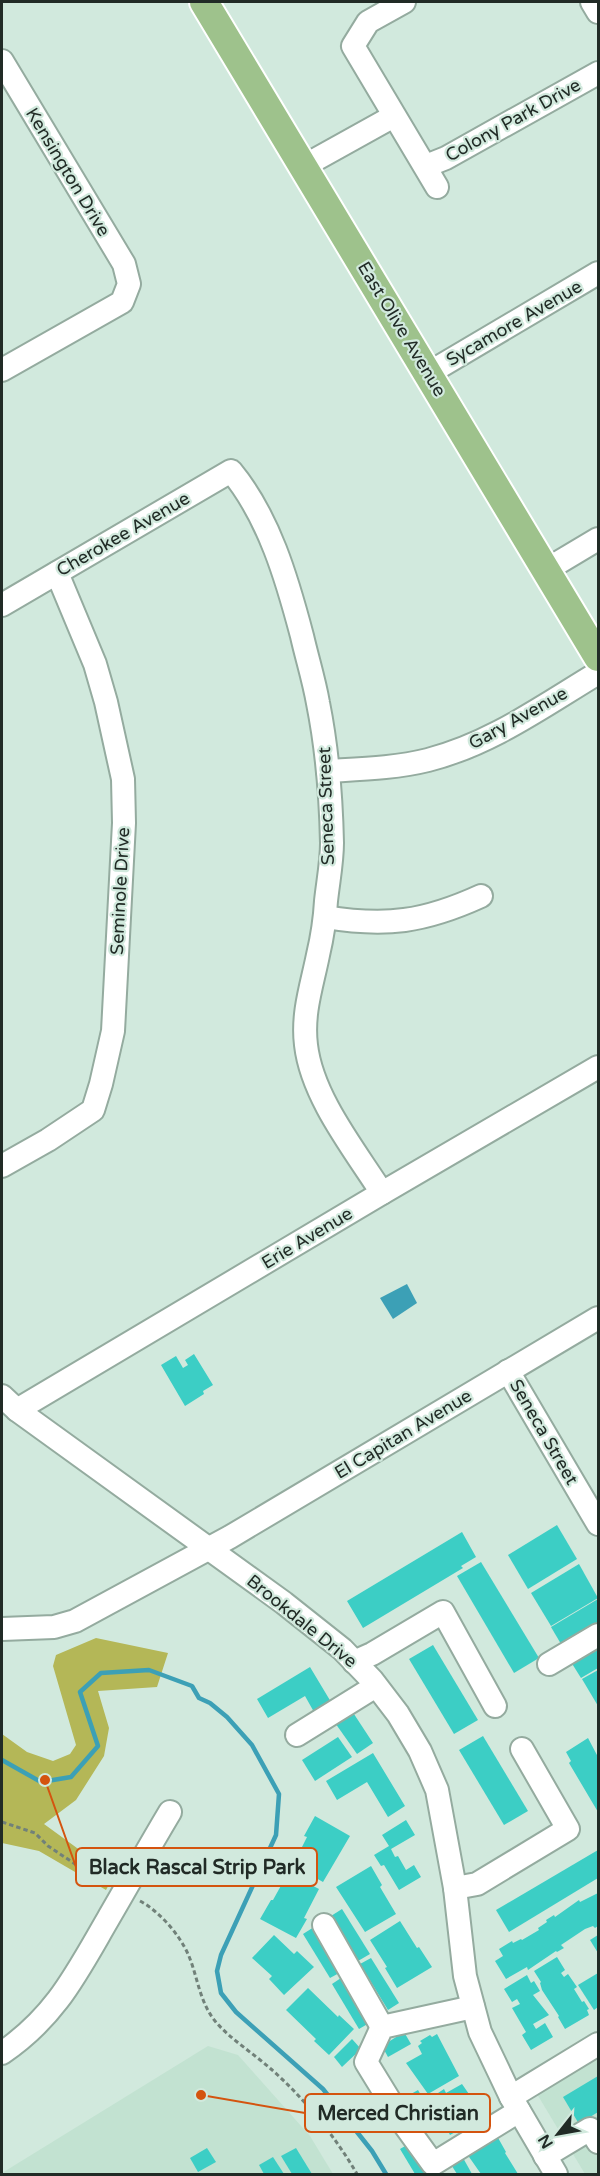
<svg xmlns="http://www.w3.org/2000/svg" width="600" height="2176" viewBox="0 0 600 2176" font-family="'Varela Round',sans-serif">
  <style>
    .built { fill: #c2e2d1 }
    .green { fill: #b4b757 }
    .water { fill: #3ca0b6 }
    .lines { fill: none; stroke-linecap: round; stroke-linejoin: round }
    .stream { stroke: #3ca0b6; stroke-width: 4.5 }
    .building { fill: #3ccec5 }
    .minor-casing { stroke: #94ab9f; stroke-width: 26 }
    .major-casing { stroke: #fff; stroke-width: 32 }
    .path { stroke: #718179; stroke-width: 3; stroke-dasharray: 4.5 3; stroke-linecap: butt }
    .minor { stroke: #fff; stroke-width: 22 }
    .major { stroke: #9ec28c; stroke-width: 28 }
    .labels { text-anchor: middle; stroke-width: 4.5; stroke-linejoin: round; paint-order: stroke }
    .street-label { font-size: 18px; fill: #212b26; stroke: #d1e9dd }
    .leader { fill: none; stroke: #d4540f; stroke-width: 2 }
    .callout-dot { fill: #d4540f; stroke: #d1e9dd; stroke-width: 2 }
    .callout { fill: #d1e9dd; stroke: #d4540f; stroke-width: 2 }
    .callout-label { font-size: 20px; text-anchor: middle; font-weight: bold; fill: #212b26 }
  </style>
  <rect width="100%" height="100%" fill="#d1e9dd"/>
  <g class="built">
    <polygon points="598,2031 598,2174 585,2174 525,2074"/>
    <polygon points="208,2046 238,2055 310,2136 333,2174 3,2174 2,2173"/>
  </g>
  <polygon class="green" points="96,1638 168,1653 157,1687 98,1691 109,1728 104,1756 76,1800 44,1824 114,1875 106,1890 39,1851 2,1843 2,1734 27,1752 53,1761 70,1754 76,1745 53,1666 56,1655"/>
  <polygon class="water" points="407,1284 417,1303 393,1319 380,1298"/>
  <g class="lines">
    <polyline class="stream" points="2,1760 41,1782 71,1777 98,1746 80,1692 101,1673 149,1670 192,1686 199,1698 210,1703 227,1717 252,1745 279,1794 276,1835 221,1955 217,1971 221,1993 236,2012 323,2089 372,2151 386,2174"/>
  </g>
  <g class="building">
    <polygon points="194,1354 213,1385 203,1391 204,1394 185,1406 161,1365 176,1356 183,1368 188,1365 185,1360"/>
    <polygon points="557,1525 577,1559 528,1589 508,1555"/>
    <polygon points="462,1532 476,1557 461,1566 463,1568 363,1628 347,1601"/>
    <polygon points="481,1562 539,1658 514,1673 457,1576"/>
    <polygon points="579,1564 598,1598 551,1626 531,1593"/>
    <polygon points="598,1599 598,1622 561,1644 551,1627"/>
    <polygon points="433,1645 478,1720 454,1734 409,1659"/>
    <polygon points="598,1645 598,1668 581,1678 571,1662"/>
    <polygon points="310,1667 331,1702 314,1712 305,1696 268,1718 257,1699"/>
    <polygon points="598,1670 598,1706 582,1679"/>
    <polygon points="350,1708 373,1743 357,1754 333,1720"/>
    <polygon points="483,1736 528,1811 504,1825 459,1750"/>
    <polygon points="338,1737 352,1757 315,1781 302,1760"/>
    <polygon points="588,1738 598,1757 598,1812 569,1763 571,1761 566,1752"/>
    <polygon points="373,1753 405,1806 388,1817 367,1782 337,1800 326,1781"/>
    <polygon points="315,1816 350,1836 323,1882 293,1865 307,1837 304,1836"/>
    <polygon points="406,1820 415,1835 391,1849 395,1857 398,1856 406,1870 414,1865 421,1877 399,1890 384,1865 381,1866 374,1855 389,1846 382,1835"/>
    <polygon points="598,1850 598,1878 509,1932 496,1910"/>
    <polygon points="371,1866 382,1885 380,1887 396,1914 365,1932 336,1887"/>
    <polygon points="288,1873 319,1889 304,1918 307,1919 296,1938 260,1919 271,1900 273,1900"/>
    <polygon points="598,1893 598,1926 595,1928 593,1926 585,1929 561,1945 564,1948 557,1952 556,1951 528,1970 527,1967 506,1979 495,1961 503,1956 499,1949 512,1941 513,1943 521,1939 522,1940 539,1930 538,1928 547,1922 546,1920 554,1915 555,1917 579,1900 580,1902"/>
    <polygon points="342,1909 370,1954 358,1961 331,1916"/>
    <polygon points="400,1921 417,1948 419,1947 432,1967 397,1988 385,1968 387,1967 370,1940"/>
    <polygon points="314,1927 341,1972 330,1978 303,1934"/>
    <polygon points="274,1935 294,1954 297,1951 314,1967 284,1995 269,1979 272,1976 252,1958"/>
    <polygon points="598,1935 598,1953 590,1940"/>
    <polygon points="557,1957 565,1970 561,1973 564,1977 568,1974 577,1987 574,1989 582,2002 584,2001 589,2009 587,2010 589,2015 565,2029 558,2017 559,2016 542,1990 540,1983 541,1982 534,1971"/>
    <polygon points="371,1958 399,2003 388,2010 360,1964"/>
    <polygon points="598,1973 598,2007 594,2010 578,1985"/>
    <polygon points="527,1975 531,1983 534,1981 540,1991 533,1995 549,2015 533,2024 536,2029 545,2023 553,2037 531,2050 522,2035 526,2032 512,2008 520,2004 517,1999 512,2002 504,1989"/>
    <polygon points="344,1976 371,2022 359,2029 332,1984"/>
    <polygon points="308,1988 338,2017 339,2015 354,2029 329,2055 314,2041 316,2039 286,2010"/>
    <polygon points="404,2032 411,2044 388,2057 382,2046"/>
    <polygon points="437,2034 459,2076 428,2094 406,2063 422,2054 418,2046 422,2043 420,2041 430,2035 432,2037"/>
    <polygon points="352,2039 361,2049 342,2067 334,2057"/>
    <polygon points="598,2076 598,2112 579,2124 563,2097"/>
    <polygon points="462,2084 471,2097 473,2095 485,2115 450,2135 432,2101 437,2098 435,2095 444,2089 446,2093"/>
    <polygon points="418,2090 430,2111 413,2121 408,2112 412,2110 404,2098"/>
    <polygon points="497,2136 506,2152 505,2153 518,2174 481,2174 467,2154"/>
    <polygon points="412,2142 431,2174 415,2174 400,2149"/>
    <polygon points="207,2148 216,2162 198,2172 190,2158"/>
    <polygon points="296,2148 312,2174 292,2174 281,2156"/>
    <polygon points="462,2156 472,2174 457,2174 450,2163"/>
    <polygon points="273,2157 284,2174 264,2174 259,2165"/>
  </g>
  <g class="lines">
    <g class="minor-casing">
      <g id="minor">
        <polyline points="404,2 368,22 353,46 437,187"/>
        <polyline points="592,2 598,12"/>
        <polyline points="2,61 124,264 129,284 122,302 2,370"/>
        <polyline points="304,166 394,116"/>
        <polyline points="426,166 446,158 598,73"/>
        <polyline points="429,373 598,273"/>
        <polyline points="546,570 598,539"/>
        <path d="M2,605L231,471C269,517 287,579 302,636C307,658 314,680 318,703C327,748 331,796 332,843C332,862 328,882 326,901C325,919 322,938 318,955C312,985 302,1013 306,1045C312,1097 354,1149 382,1193"/>
        <path d="M328,771C361,769 396,768 428,760C491,744 543,706 598,673"/>
        <path d="M325,917C386,927 424,922 481,896"/>
        <polyline points="2,1166 48,1140 93,1110 101,1084 113,1031 124,823 123,779 106,702 95,664 57,573"/>
        <polyline points="508,1371 598,1524"/>
        <polyline points="2,1396 17,1410 284,1603 342,1649 372,1680 398,1714 420,1751 437,1790 455,1888 465,1976 480,2032 511,2097 556,2174"/>
        <polyline points="17,1410 382,1193 598,1067"/>
        <polyline points="2,1629 54,1627 75,1621 230,1537 598,1318"/>
        <polyline points="354,1662 372,1654 443,1612 495,1706"/>
        <polyline points="549,1664 598,1635"/>
        <polyline points="297,1735 376,1686"/>
        <polyline points="455,1888 477,1884 568,1829 522,1749"/>
        <polyline points="324,1925 382,2027"/>
        <polyline points="473,2007 382,2027 366,2062 404,2124 433,2164 519,2111"/>
        <path d="M2,2053C56,2016 76,1974 108,1919C129,1883 149,1847 170,1812"/>
        <polyline points="511,2097 598,2044"/>
        <polyline points="545,2156 590,2129 598,2142"/>
      </g>
    </g>
    <g class="major-casing">
      <polyline id="major" points="204,2 598,657"/>
    </g>
    <g class="path">
      <polyline points="2,1822 35,1833 48,1846 107,1885"/>
      <path d="M140,1901C159,1911 179,1934 188,1954C198,1977 199,2001 215,2021C229,2038 254,2054 271,2069C304,2098 335,2136 357,2174"/>
    </g>
    <use href="#minor" class="minor"/>
    <use href="#major" class="major"/>
  </g>
  <g class="labels">
    <g class="street-label">
      <text transform="translate(513 120) rotate(-29)" y="6">Colony Park Drive</text>
      <text transform="translate(68 172) rotate(59)" y="6">Kensington Drive</text>
      <text transform="translate(514 323) rotate(-30)" y="6">Sycamore Avenue</text>
      <text transform="translate(402 329) rotate(59)" y="6">East Olive Avenue</text>
      <text transform="translate(123 534) rotate(-30)" y="6">Cherokee Avenue</text>
      <text transform="translate(518 718) rotate(-29)" y="6">Gary Avenue</text>
      <text transform="translate(326 806) rotate(-92)" y="6">Seneca Street</text>
      <text transform="translate(120 891) rotate(-87)" y="6">Seminole Drive</text>
      <text transform="translate(307 1238) rotate(-31)" y="6">Erie Avenue</text>
      <text transform="translate(544 1432) rotate(60)" y="6">Seneca Street</text>
      <text transform="translate(403 1434) rotate(-31)" y="6">El Capitan Avenue</text>
      <text transform="translate(302 1621) rotate(39)" y="6">Brookdale Drive</text>
    </g>
  </g>
  <path class="leader" d="M45 1780L76 1867M201 2095L305 2113"/>
  <g class="callout-dot">
    <circle cx="45" cy="1780" r="6"/>
    <circle cx="201" cy="2095" r="6"/>
  </g>
  <g class="callout">
    <rect x="76" y="1848" width="241" height="38" rx="6"/>
    <rect x="305" y="2094" width="185" height="38" rx="6"/>
  </g>
  <g class="callout-label">
    <text x="197" y="1874">Black Rascal Strip Park</text>
    <text x="398" y="2120">Merced Christian</text>
  </g>
  <rect width="600" height="2176" fill="none" stroke="#212b26" stroke-width="6"/>
  <g transform="translate(558 2134) rotate(239)" stroke="#d1e9dd" stroke-width="4.5" paint-order="stroke">
  <path d="M0-4.5L10 22L0 15L-10 22Z" fill="#212b26"/>
  <text y="-9" font-size="16" font-weight="bold" text-anchor="middle" fill="#212b26">N</text>
  </g>
</svg>
